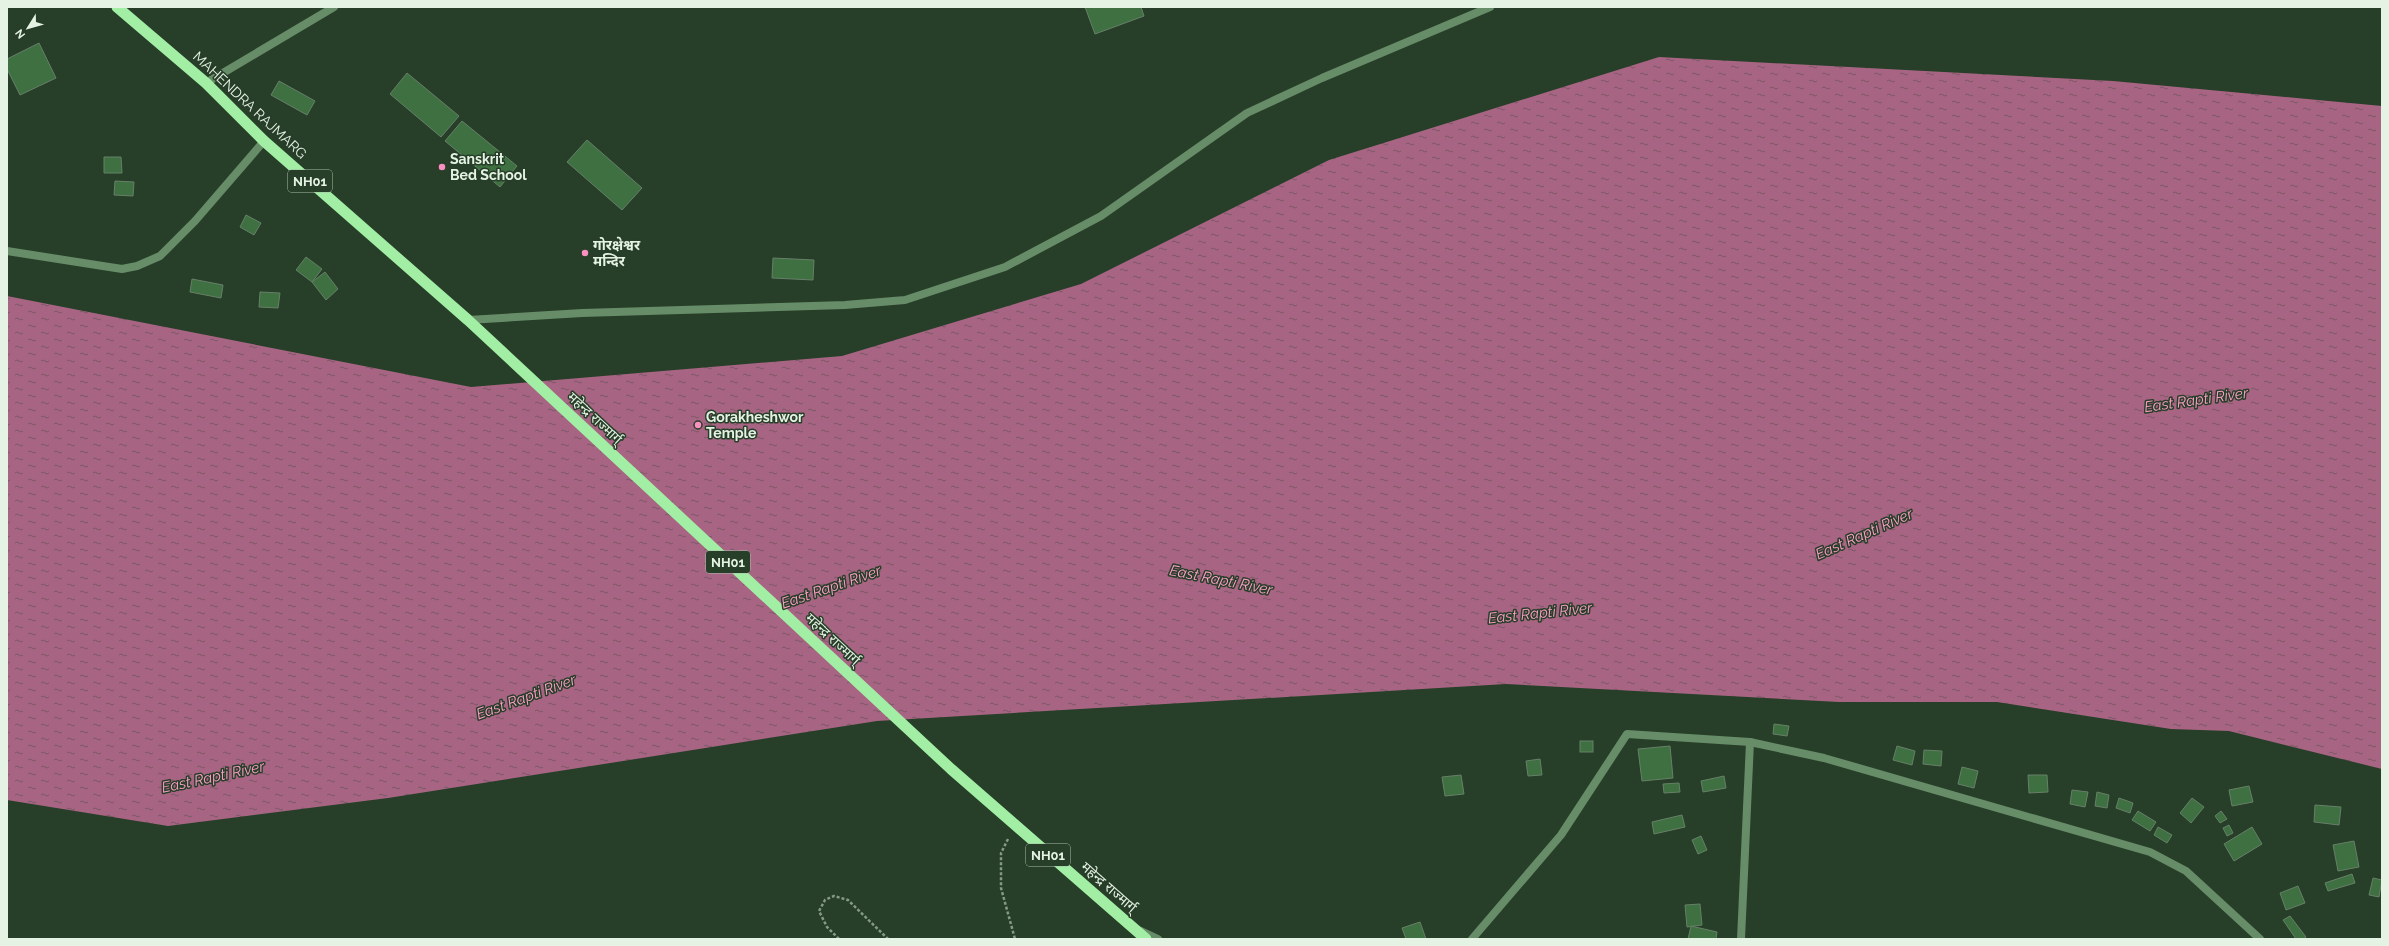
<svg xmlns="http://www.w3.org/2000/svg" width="2389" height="946" viewBox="0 0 2389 946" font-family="Raleway,'Noto Sans Devanagari',sans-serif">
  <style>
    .water { fill: url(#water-ripples) }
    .building { fill: #3e7041; stroke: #678068 }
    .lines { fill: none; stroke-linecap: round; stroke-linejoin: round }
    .path { stroke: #869987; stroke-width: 2.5; stroke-dasharray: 3 2; stroke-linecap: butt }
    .minor { stroke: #678c68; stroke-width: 8 }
    .trunk { stroke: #a1eea4; stroke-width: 11 }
    .poi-dot { fill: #fc8fc1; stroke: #273e28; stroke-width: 1.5 }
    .labels { text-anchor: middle; stroke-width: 3; stroke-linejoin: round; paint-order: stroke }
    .shield { fill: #273e28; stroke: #acbdac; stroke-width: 1 }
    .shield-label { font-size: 13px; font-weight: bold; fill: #e5f3e5 }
    .street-label { font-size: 14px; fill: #e5f3e5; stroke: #273e28 }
    .poi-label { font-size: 14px; font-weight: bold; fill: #e5f3e5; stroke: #273e28; text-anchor: start }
    .water-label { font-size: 15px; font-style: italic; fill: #fea0c9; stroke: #273e28 }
  </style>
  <defs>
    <pattern id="water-ripples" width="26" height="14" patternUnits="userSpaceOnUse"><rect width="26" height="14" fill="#a76583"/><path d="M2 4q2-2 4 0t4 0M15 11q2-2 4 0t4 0" fill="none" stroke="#7b5867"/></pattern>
  </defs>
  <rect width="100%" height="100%" fill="#273e28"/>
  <polygon class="water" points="1659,57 2113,81 2382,106 2382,769 2229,731 2171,729 1997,702 1839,702 1506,684 877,721 388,798 168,826 7,800 7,296 471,387 842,356 1081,284 1329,160"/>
  <g class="building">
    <polygon points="1085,7 1141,7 1144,16 1095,34"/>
    <polygon points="39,43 56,78 20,95 7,69 7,59"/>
    <polygon points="407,73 459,116 441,137 390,94"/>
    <polygon points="279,81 315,101 307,115 271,95"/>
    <polygon points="462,121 517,166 500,187 445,141"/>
    <polygon points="587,140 642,188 622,210 567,162"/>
    <polygon points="104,157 121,157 122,173 104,173"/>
    <polygon points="115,181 134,182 133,196 114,195"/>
    <polygon points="246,215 261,223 254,235 240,227"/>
    <polygon points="306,257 322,269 312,282 296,270"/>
    <polygon points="773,258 814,260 813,280 772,278"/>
    <polygon points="325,272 338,289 326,300 312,282"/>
    <polygon points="192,279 223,285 221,298 190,292"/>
    <polygon points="260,292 280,293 278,308 259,307"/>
    <polygon points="1774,724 1789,726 1787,736 1773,734"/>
    <rect x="1580" y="741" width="13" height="11"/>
    <polygon points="1670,746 1673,778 1642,781 1638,749"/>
    <polygon points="1897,746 1915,751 1912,765 1893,760"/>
    <polygon points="1924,750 1942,751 1941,766 1923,764"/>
    <polygon points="1540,759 1542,775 1528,776 1526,761"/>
    <polygon points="1962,767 1978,771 1974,788 1958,784"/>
    <polygon points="1461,775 1464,794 1445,796 1442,777"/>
    <polygon points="2028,775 2047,775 2048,792 2029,793"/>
    <polygon points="1724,776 1726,788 1703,792 1701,781"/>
    <polygon points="1679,783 1680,792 1664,793 1663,784"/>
    <polygon points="2249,786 2253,802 2232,806 2229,790"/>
    <polygon points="2072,790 2088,792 2085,807 2070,804"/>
    <polygon points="2097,792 2109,795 2107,808 2095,806"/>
    <polygon points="2119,798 2133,803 2130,813 2116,808"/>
    <polygon points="2192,798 2204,807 2191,823 2180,813"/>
    <polygon points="2315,805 2341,807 2339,825 2314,822"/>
    <polygon points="2138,811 2156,822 2150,831 2132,820"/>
    <polygon points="2221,811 2227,819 2220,823 2215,816"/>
    <polygon points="1682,815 1685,827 1654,834 1652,822"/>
    <polygon points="2229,825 2233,833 2227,836 2223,828"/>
    <polygon points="2158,827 2172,835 2167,843 2154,835"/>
    <polygon points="2252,827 2262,844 2234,861 2224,844"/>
    <polygon points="1701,836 1707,850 1698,854 1692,840"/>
    <polygon points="2354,841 2359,867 2338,871 2333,845"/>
    <polygon points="2352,874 2355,883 2328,891 2325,883"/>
    <polygon points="2373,878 2382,880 2379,897 2369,895"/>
    <polygon points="2298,886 2305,903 2286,910 2280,893"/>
    <polygon points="1700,904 1702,925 1687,927 1685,905"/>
    <polygon points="2290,916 2306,937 2303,939 2296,939 2283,920"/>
    <polygon points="1420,922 1426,939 1406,939 1402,928"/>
    <polygon points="1691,926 1717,932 1716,939 1688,939"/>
  </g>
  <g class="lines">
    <g class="path">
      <polyline points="1008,839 1001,853 1001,888 1015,939"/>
      <polyline points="839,939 827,927 819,911 825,900 834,896 848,900 888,939"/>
    </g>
    <g class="minor">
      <polyline points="206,83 334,7"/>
      <polyline points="7,251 122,269 137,266 160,256 195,221 264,141"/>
      <polyline points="468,320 582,313 845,305 905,300 1005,267 1101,216 1247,113 1322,78 1490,7"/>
      <polyline points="1141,931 1158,939"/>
      <polyline points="1472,939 1561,835 1627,734 1750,742 1824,758 2150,852 2186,871 2260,939"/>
      <polyline points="1741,939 1750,742"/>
    </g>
    <polyline class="trunk" points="117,7 206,83 264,141 468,320 951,769 1146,939"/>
  </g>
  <g class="poi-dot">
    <circle cx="442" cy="167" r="4"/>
    <circle cx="585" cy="253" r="4"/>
    <circle cx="698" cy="425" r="4"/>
  </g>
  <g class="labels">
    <g class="shield">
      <rect x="288" y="170" width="44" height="22" rx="3"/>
      <rect x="706" y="551" width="44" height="22" rx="3"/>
      <rect x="1026" y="844" width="44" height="22" rx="3"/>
    </g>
    <g class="shield-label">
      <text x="310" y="186">NH01</text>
      <text x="728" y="567">NH01</text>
      <text x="1048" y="860">NH01</text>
    </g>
    <g class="street-label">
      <text transform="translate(250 105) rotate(43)" y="5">MAHENDRA RAJMARG</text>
      <text transform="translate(595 418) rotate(43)" y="5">महेन्द्र राज्मार्ग्</text>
      <text transform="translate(833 639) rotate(43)" y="5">महेन्द्र राज्मार्ग्</text>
      <text transform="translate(1109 887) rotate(41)" y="5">महेन्द्र राज्मार्ग्</text>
    </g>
    <g class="poi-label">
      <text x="450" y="164">Sanskrit<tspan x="450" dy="16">Bed School</tspan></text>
      <text x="593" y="250">गोरक्षेश्वर<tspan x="593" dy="16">मन्दिर</tspan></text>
      <text x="706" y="422">Gorakheshwor<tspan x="706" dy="16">Temple</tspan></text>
    </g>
    <g class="water-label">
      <text transform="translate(2196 400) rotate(-8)" y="5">East Rapti River</text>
      <text transform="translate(1864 534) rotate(-24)" y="5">East Rapti River</text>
      <text transform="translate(1221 580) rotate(11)" y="5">East Rapti River</text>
      <text transform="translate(831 587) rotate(-19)" y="5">East Rapti River</text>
      <text transform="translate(1540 613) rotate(-6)" y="5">East Rapti River</text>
      <text transform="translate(526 697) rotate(-20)" y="5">East Rapti River</text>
      <text transform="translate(213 777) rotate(-12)" y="5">East Rapti River</text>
    </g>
  </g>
  <rect width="2389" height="946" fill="none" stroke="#e5f3e5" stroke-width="16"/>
  <g transform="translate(28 28) rotate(233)" stroke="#273e28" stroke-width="3" paint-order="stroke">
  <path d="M0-3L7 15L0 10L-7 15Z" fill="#e5f3e5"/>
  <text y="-6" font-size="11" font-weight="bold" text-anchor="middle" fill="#e5f3e5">N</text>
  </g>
</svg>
